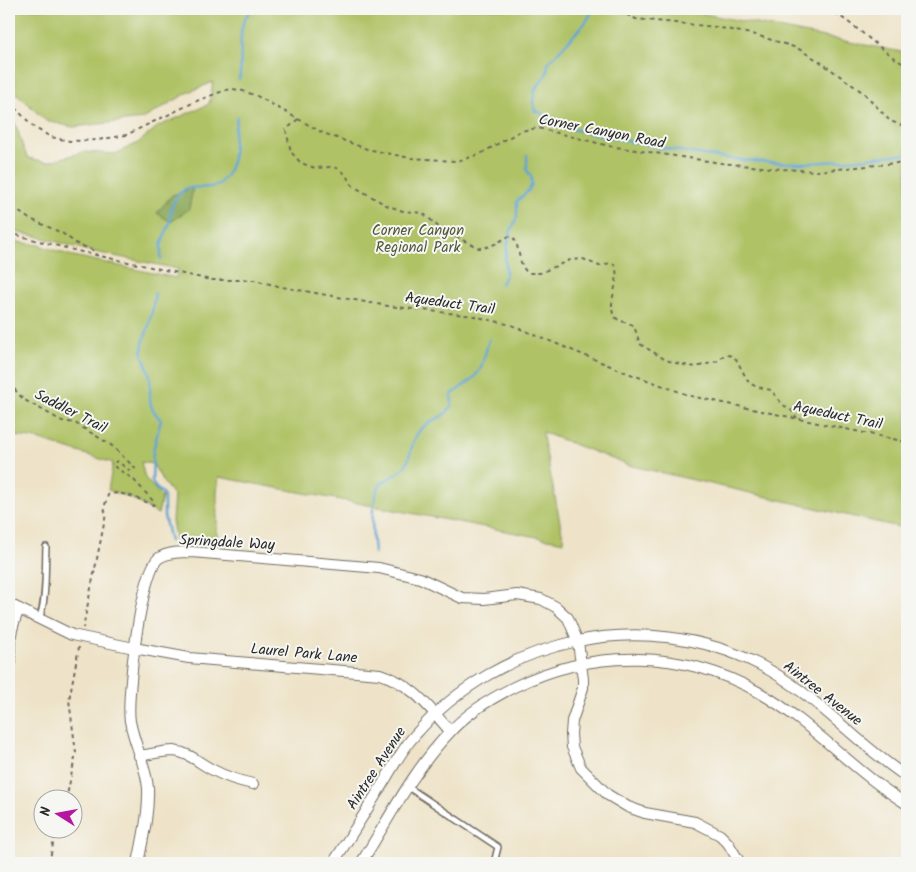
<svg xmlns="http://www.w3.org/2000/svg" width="916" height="872" viewBox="0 0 916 872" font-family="Kalam,sans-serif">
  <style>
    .green { fill: #afc265; stroke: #6d7648 }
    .forest { fill: #8ba85a; stroke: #5b6a42 }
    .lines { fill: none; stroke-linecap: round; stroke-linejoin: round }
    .stream { stroke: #5da3d3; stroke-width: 2.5 }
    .service-casing { stroke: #6f6b62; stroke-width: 8 }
    .minor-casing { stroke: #6f6b62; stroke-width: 12 }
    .path { stroke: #6f6b62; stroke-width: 2; stroke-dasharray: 4 4; stroke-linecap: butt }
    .service { stroke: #fff; stroke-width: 5 }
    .minor { stroke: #fff; stroke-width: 10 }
    .labels { text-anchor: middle; stroke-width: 4; stroke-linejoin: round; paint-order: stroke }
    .street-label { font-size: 15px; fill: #2b2b2b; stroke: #f6f6f2 }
    .park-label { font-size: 15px; fill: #53583c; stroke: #f6f6f2 }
  </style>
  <rect width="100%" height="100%" fill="#f6f6f2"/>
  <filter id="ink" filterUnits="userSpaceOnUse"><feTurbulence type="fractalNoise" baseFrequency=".02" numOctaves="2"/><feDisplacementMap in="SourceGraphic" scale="10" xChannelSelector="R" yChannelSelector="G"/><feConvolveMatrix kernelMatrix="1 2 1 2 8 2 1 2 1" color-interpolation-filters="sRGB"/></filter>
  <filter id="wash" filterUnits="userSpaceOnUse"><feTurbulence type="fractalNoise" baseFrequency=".0096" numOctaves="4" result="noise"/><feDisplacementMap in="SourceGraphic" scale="20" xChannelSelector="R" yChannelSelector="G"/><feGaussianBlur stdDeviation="1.12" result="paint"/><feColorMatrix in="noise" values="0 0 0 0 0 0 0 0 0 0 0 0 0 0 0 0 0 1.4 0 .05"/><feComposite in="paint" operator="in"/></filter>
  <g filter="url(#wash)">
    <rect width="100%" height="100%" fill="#eee3c8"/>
    <path class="green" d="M9,9H679L907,53V529L628,465L542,432L564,542L219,477L217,492V546L176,543L172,521L174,496L163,482L153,464L141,462L145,478L162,497L158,514L131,498L108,490L113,463L37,439L9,435V241L39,245L69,255L176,278L178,269L90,251L36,236L9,231V113C18,123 20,144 28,158L47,162L84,152L115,154L138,143L157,127L209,104L213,82L189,92L143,119L73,127L46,121L9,86Z"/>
    <polygon class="forest" points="193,188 189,209 171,222 157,213 172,195"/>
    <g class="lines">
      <g class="stream">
        <path d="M594,9L585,23L548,63L547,73L535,90L533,102L535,111L540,112L552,123L562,127C635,142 716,162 790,163C829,164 869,157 907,154"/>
        <path d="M239,79C245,55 233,28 252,9"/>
        <polyline points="161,259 161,245 170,222 171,209 176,197 186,188 211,187 219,184 227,175 233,159 234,133 237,117"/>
        <polyline points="501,284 506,273 505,259 510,233 517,217 517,201 529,190 532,184 531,176 527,171 527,155"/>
        <path d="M155,293C154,303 152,314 149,324C147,333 142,341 142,351C143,360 149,368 150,377C152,398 144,402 161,420L153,451L152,481L155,487L162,493L164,497V516L170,541"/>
        <path d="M374,553C372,536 370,497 381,484C389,477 401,474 406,465C412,453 411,441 420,430C428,420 448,418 452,404L451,395L474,378L481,368L489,340"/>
      </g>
    </g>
  </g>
  <g filter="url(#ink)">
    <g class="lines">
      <g class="service-casing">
        <g id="service">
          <path d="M38,619C47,609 45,563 46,547"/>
          <polyline points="408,787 498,847 494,863"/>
        </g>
      </g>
      <g class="minor-casing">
        <g id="minor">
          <path d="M9,604L72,635L134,648L189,658L380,674C412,684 428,706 450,731"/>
          <path d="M11,662C8,641 11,629 19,609"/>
          <path d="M139,756C151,754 163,751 174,751C190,753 199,763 213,770C226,777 239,781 253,784"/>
          <path d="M138,863C143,838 149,813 148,788C146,765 134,744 130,721C126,699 141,570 159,558C168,552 181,552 192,552L379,568L420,578L462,598L484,599L517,595L541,599L556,607L568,618L578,642L583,679V688L572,721L571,734L572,747L581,768L608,795L628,807L645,813L695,822L720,835L728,843L740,863"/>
          <path d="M333,863C351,836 368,808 385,780C394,765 403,748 415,735C499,638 644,606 760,665C815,693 855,743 907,777"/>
          <path d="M361,863C389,819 413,770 450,732C467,713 492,698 514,687C594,648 683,649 760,693C813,723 854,772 907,804"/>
        </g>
      </g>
      <g class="path">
        <polyline points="621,9 625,14 636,19 716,27 756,35 797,48 819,61 865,94 890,121 907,127"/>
        <path d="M828,9C857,25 879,50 907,66"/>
        <polyline points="9,102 35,128 51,137 70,141 98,140 126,135 199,100 226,90 233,89 243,91 257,96 323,133 367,149 410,158 456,161 465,159 482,153 520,131 538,128 609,146 721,163 781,169 817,171 907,162"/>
        <path d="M298,119L286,130L291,152L301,163L315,168L330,167L337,168L344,173L353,186L386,205L403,211L423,213L442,230L479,248H484L495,244L507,237L512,236C521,246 517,265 528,273H540L570,260L583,259L599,266L610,263L614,264C623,280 604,306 616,318C620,322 628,322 634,326L640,344L666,360L679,364L696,367L718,361L724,355H729L736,359L749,383L757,387L771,390L782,404L792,411L797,418"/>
        <polyline points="9,200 15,209 28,218 62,233 77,244 95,251 96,255"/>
        <polyline points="9,233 77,251 211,280 254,280 282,287 388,306 474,316 511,325 625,372 691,396 907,442"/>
        <path d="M9,383L23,399L62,421L75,423L111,445L135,468L133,471L129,470L117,461L114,463L115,467L133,479L155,503L153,505C142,500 118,489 108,495L104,508L106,514L83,628"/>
        <polyline points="66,800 76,753 69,700 79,647"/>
        <polyline points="49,863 56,830"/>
      </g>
      <use href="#service" class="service"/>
      <use href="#minor" class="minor"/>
    </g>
  </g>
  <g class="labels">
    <g class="street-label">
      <text transform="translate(602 131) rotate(11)" y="5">Corner Canyon Road</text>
      <text transform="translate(450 303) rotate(8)" y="5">Aqueduct Trail</text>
      <text transform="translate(71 411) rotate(27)" y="5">Saddler Trail</text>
      <text transform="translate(838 415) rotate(12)" y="5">Aqueduct Trail</text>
      <text transform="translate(227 542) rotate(3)" y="5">Springdale Way</text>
      <text transform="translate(304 653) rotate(5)" y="5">Laurel Park Lane</text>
      <text transform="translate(823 693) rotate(38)" y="5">Aintree Avenue</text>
      <text transform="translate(376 768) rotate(-57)" y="5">Aintree Avenue</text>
    </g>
    <g class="park-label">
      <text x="418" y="235">Corner Canyon<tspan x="418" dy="17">Regional Park</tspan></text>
    </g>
  </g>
  <rect width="916" height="872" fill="none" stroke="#f6f6f2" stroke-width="30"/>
  <g transform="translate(58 814) rotate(281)"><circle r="24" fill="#f6f6f2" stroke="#a5a5a2"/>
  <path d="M0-4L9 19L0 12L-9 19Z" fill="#b5179e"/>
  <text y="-8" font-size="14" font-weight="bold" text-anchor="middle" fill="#2b2b2b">N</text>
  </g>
</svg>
